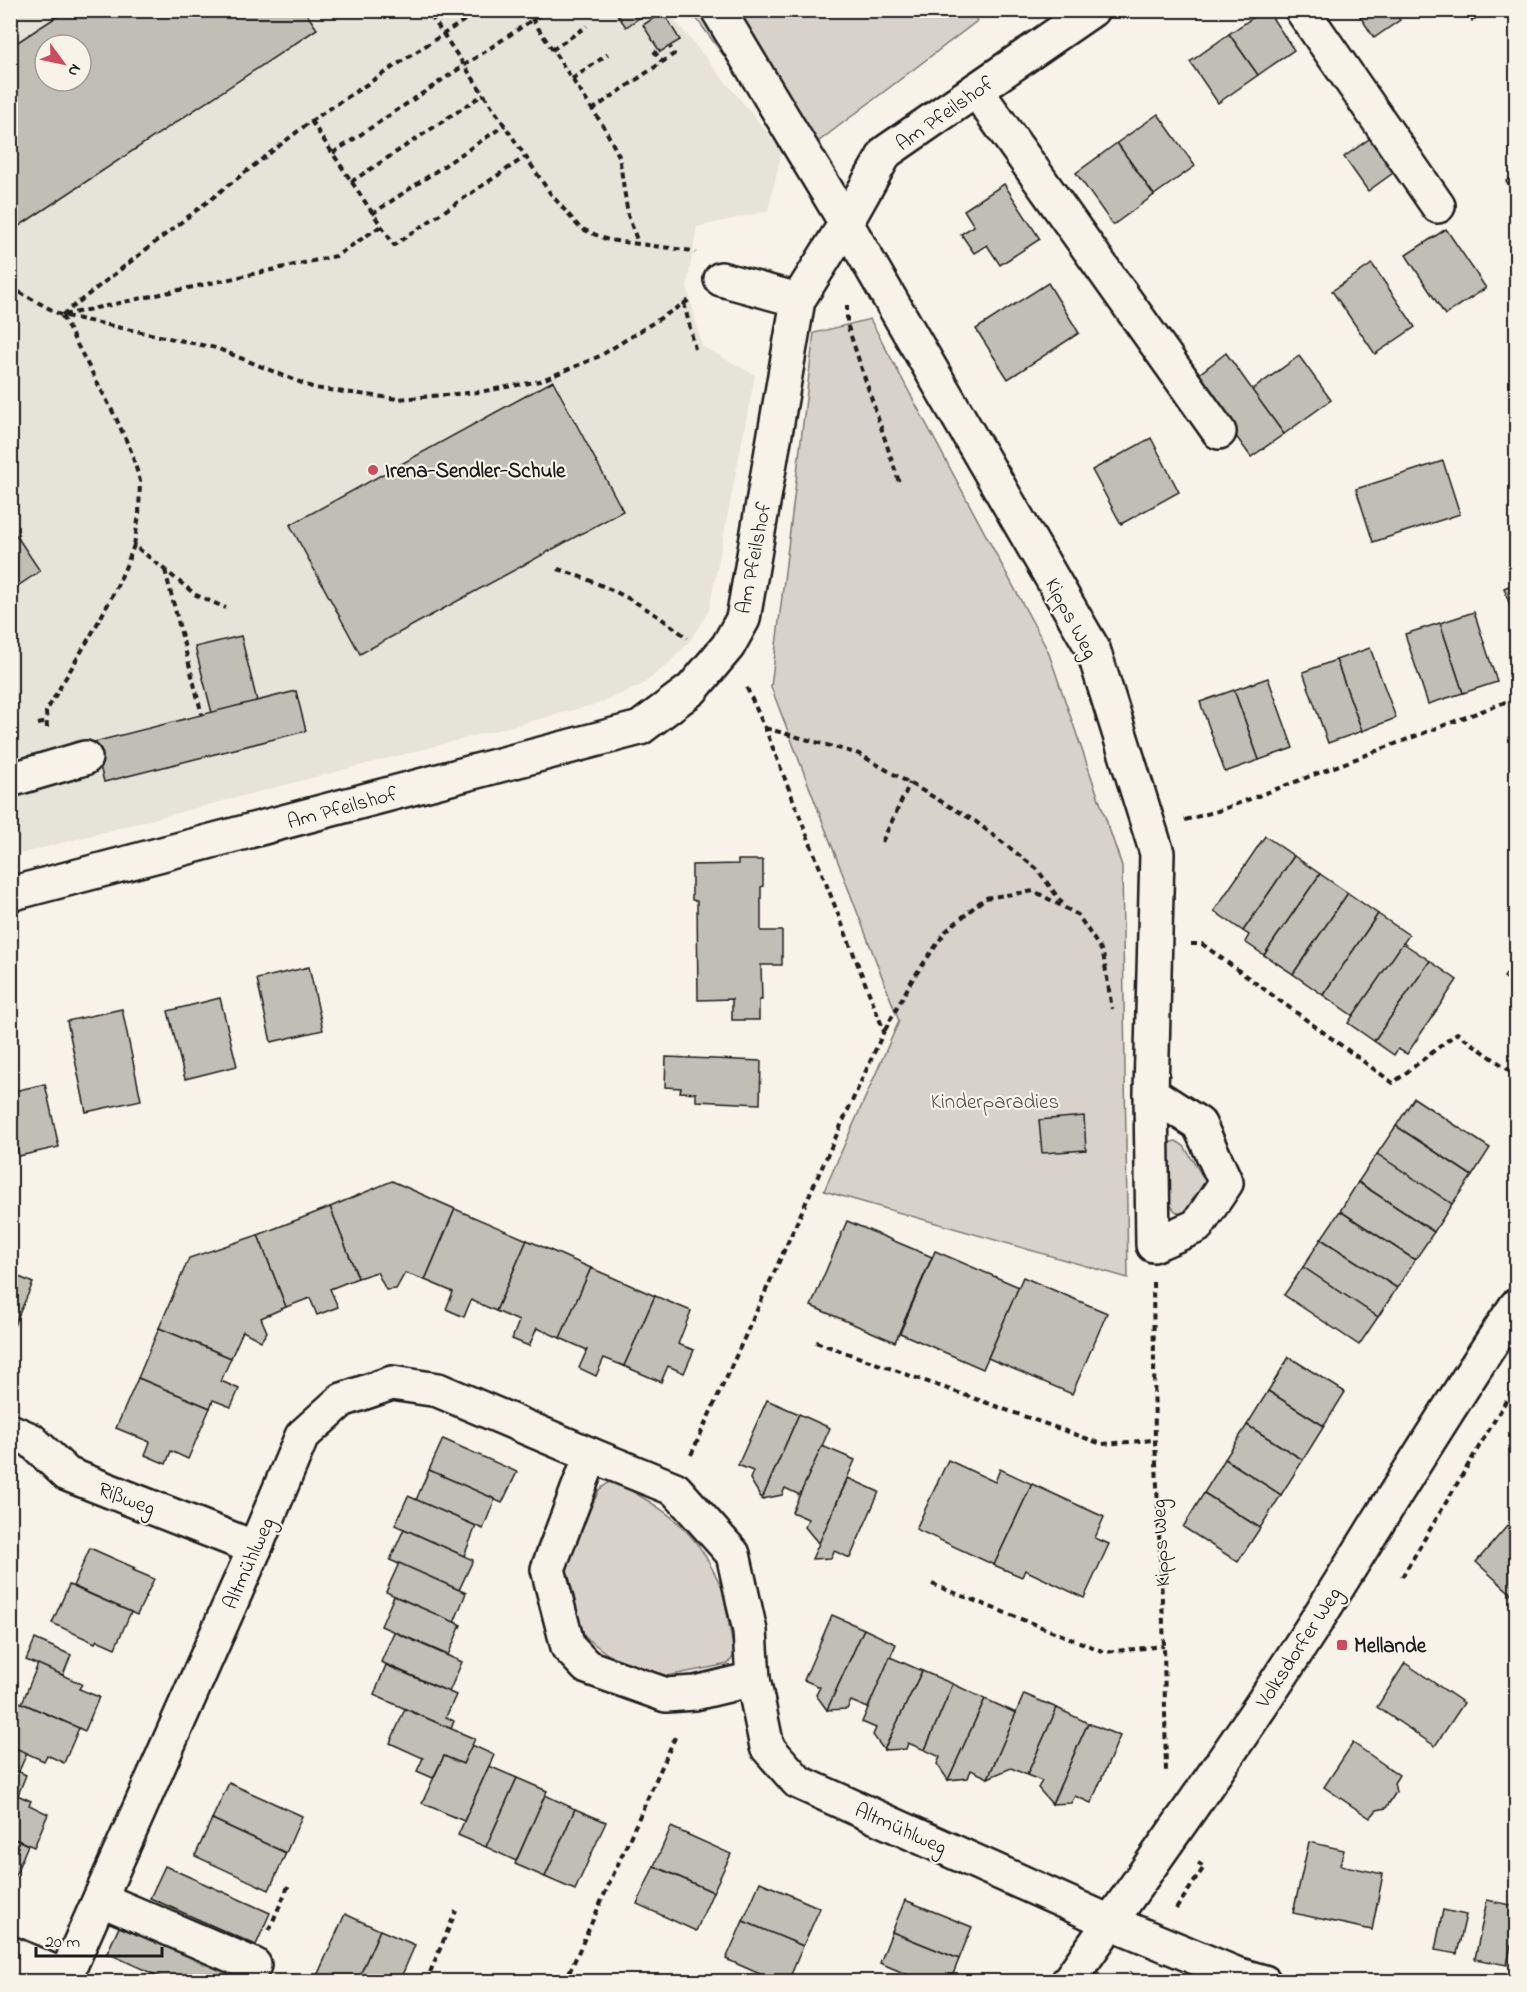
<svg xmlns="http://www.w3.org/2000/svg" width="1527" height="1992" viewBox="0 0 1527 1992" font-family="'Indie Flower',sans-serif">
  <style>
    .built { fill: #e6e3d9; fill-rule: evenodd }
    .green { fill: #d7d3cb; stroke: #7a7874; stroke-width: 1.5 }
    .building { fill: #c0beb5; stroke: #1c1c1c; stroke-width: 1.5; fill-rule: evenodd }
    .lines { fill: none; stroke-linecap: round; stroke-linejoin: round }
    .minor-casing { stroke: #1c1c1c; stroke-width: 38 }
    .path { stroke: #1c1c1c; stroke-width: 4; stroke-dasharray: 6 4.5; stroke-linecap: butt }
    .minor { stroke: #f7f3e8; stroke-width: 33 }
    .poi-dot { fill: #d1495b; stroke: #f7f3e8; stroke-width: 2 }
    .labels { text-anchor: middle; stroke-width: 4.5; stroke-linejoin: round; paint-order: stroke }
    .street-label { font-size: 21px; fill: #1c1c1c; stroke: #f7f3e8 }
    .poi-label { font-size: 21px; font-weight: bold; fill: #1c1c1c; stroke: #f7f3e8; text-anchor: start }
    .park-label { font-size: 21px; fill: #545351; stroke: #f7f3e8 }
  </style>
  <rect width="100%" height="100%" fill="#f7f3e8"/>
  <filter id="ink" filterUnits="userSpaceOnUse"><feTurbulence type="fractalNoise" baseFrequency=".0167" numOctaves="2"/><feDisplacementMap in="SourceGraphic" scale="12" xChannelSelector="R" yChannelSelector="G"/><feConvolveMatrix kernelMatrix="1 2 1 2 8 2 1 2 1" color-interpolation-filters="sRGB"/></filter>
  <g filter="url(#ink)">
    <path class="built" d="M11,11H667L782,150L768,211L697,227L687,286L702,346L755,375L709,610L690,641L668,664L642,685L597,704L11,856ZM45,45H81V81H45Z"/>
    <g class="green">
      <polygon points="971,10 977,21 798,157 691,11"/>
      <polygon points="870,319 1048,651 1122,866 1128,1278 824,1191 899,1021 771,687 814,333"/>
      <polygon points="1176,1141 1184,1146 1209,1187 1183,1216 1175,1211 1169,1203 1165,1150 1168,1143"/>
      <path d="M612,1480C656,1504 690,1523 713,1570C716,1577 721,1584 723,1591C728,1612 729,1633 735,1654L728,1664L667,1676L618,1662L585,1637L566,1586L567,1560L599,1490Z"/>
    </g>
    <g class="building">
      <path d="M67,10H304L317,29L10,232V47ZM45,45H81V81H45Z"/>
      <polygon points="622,10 647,10 648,12 626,27 617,14"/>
      <polygon points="1264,10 1267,10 1294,50 1258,75 1229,34"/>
      <polygon points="1356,10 1394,10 1400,20 1374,38"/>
      <polygon points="1465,10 1487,10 1472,21"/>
      <polygon points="663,12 680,40 660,52 643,25"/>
      <polygon points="1229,34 1258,75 1218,103 1190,62"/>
      <polygon points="1158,114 1195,166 1154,195 1117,143"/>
      <polygon points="1376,134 1400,168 1368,191 1344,157"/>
      <polygon points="1117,143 1154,195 1113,225 1076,173"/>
      <polygon points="1516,174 1516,196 1506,181"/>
      <polygon points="1004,184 1040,239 1000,265 987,245 974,253 961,234 974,226 964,210"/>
      <polygon points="1446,229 1486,288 1445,315 1406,255"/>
      <polygon points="1372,264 1415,327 1375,354 1332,291"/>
      <polygon points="1048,283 1079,333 1008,379 976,329"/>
      <polygon points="1226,353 1284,434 1251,457 1194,378"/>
      <polygon points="1299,356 1331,400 1284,434 1252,390"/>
      <polygon points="553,381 623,511 360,654 290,525"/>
      <polygon points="1151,438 1179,492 1121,524 1092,470"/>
      <polygon points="1443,461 1460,514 1373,542 1356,489"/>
      <polygon points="10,526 40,571 10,591"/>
      <polygon points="1516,583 1516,623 1504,588"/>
      <polygon points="1474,612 1497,682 1463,693 1440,623"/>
      <polygon points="1440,623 1463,693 1428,704 1405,634"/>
      <polygon points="241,636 257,701 212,713 195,647"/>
      <polygon points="1370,648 1396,718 1362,731 1336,660"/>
      <polygon points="1336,660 1362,731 1328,743 1303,672"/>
      <polygon points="1268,678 1293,748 1259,760 1234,690"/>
      <polygon points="1234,690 1259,760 1225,772 1200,702"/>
      <polygon points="296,691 306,731 104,782 94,742"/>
      <polygon points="1265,836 1294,856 1243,931 1214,911"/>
      <polygon points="1294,856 1320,874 1264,955 1245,942 1249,935 1243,931"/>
      <polygon points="738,860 763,860 763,886 761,887 761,931 782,931 782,965 761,965 762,1000 759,1000 759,1020 732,1020 732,999 698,1000 697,901 692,900 692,865 738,864"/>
      <polygon points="1320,874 1348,893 1293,974 1264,955"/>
      <polygon points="1348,893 1378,914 1323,995 1293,974"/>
      <polygon points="1378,914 1409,935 1353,1016 1323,995"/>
      <polygon points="1403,943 1430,961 1374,1041 1348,1023"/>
      <polygon points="1516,960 1516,986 1504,977"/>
      <polygon points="1430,961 1457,980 1407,1054 1398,1049 1394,1055 1374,1041"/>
      <polygon points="309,967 323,1030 271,1042 257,979"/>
      <polygon points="220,998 237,1066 185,1079 168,1011"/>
      <polygon points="122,1009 141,1100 86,1112 67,1021"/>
      <polygon points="666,1057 761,1061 760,1104 696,1101 696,1093 680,1092 681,1088 665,1087"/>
      <polygon points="45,1084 59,1147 19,1156 10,1117 10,1092"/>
      <polygon points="1414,1098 1490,1148 1472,1176 1396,1126"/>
      <polygon points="1084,1116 1086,1150 1042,1153 1039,1120"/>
      <polygon points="1396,1126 1472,1176 1452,1204 1377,1154"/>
      <polygon points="1377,1154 1452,1204 1434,1232 1358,1182"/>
      <polygon points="392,1181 455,1209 425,1280 405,1273 396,1289 386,1290 377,1272 358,1278 330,1207"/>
      <polygon points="1358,1182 1434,1232 1415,1260 1340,1211"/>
      <polygon points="330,1207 358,1278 330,1289 338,1307 317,1315 310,1298 286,1307 258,1235"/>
      <polygon points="455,1209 527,1240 496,1311 471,1300 464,1317 446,1309 453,1292 425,1280"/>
      <polygon points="1340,1211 1415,1260 1397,1288 1321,1239"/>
      <polygon points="847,1221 932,1257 895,1342 811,1306"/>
      <polygon points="258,1235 286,1307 261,1318 267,1332 261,1341 243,1331 231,1358 159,1328 189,1258"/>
      <polygon points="1321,1239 1397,1288 1378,1317 1303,1267"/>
      <polygon points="527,1240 591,1268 560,1338 537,1328 529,1346 512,1339 519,1321 496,1311"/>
      <polygon points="935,1251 1019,1287 983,1369 900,1333"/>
      <polygon points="1303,1267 1378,1317 1359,1345 1284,1295"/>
      <polygon points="591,1268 655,1296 624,1366 604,1358 596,1376 579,1368 587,1350 560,1338"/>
      <polygon points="10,1273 33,1283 12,1330 10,1329"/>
      <polygon points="1023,1277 1107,1313 1072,1394 988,1358"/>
      <polygon points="655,1296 691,1311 678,1344 694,1350 684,1373 668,1366 661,1382 624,1366"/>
      <polygon points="159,1328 231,1358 221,1381 239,1389 231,1407 213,1400 210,1408 138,1378"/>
      <polygon points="1289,1357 1345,1392 1324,1426 1268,1391"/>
      <polygon points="138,1378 210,1408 188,1459 171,1451 166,1464 145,1455 150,1442 116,1428"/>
      <polygon points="1268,1391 1324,1426 1303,1460 1247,1425"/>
      <polygon points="767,1400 799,1414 762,1499 750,1479 753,1471 738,1465"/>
      <polygon points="799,1414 830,1428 800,1495 785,1488 782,1495 762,1499"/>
      <polygon points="1247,1425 1303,1460 1281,1495 1225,1459"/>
      <polygon points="443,1439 517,1472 502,1503 429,1470"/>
      <polygon points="822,1446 855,1460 819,1544 805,1527 808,1519 792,1512"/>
      <polygon points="1225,1459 1281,1495 1260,1528 1204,1493"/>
      <polygon points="948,1460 995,1482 1000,1469 1032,1484 994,1565 916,1529"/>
      <polygon points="429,1470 495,1499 483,1529 416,1500"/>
      <polygon points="848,1478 879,1492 850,1558 834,1551 831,1558 812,1559"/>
      <polygon points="1032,1484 1104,1517 1095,1538 1109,1544 1084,1598 1025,1570 1022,1577 994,1565"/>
      <polygon points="1204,1493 1260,1528 1238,1562 1183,1527"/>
      <polygon points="408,1496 476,1526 464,1556 395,1525"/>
      <polygon points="1508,1525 1516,1533 1516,1598 1476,1562"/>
      <polygon points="404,1529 473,1560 459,1590 390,1560"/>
      <polygon points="90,1548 135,1568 133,1570 154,1579 137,1615 73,1586"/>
      <polygon points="399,1563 466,1593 454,1623 386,1592"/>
      <polygon points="69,1585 131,1612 115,1648 97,1640 95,1643 52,1623"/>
      <polygon points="394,1596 461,1625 448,1655 381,1626"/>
      <polygon points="832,1615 864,1629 827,1710 816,1695 820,1687 804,1680"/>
      <polygon points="864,1629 896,1644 868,1708 851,1701 847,1709 827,1710"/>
      <polygon points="394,1632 462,1662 449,1692 381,1662"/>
      <polygon points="35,1639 71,1655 63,1675 26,1660"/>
      <polygon points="890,1657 922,1671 884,1750 873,1735 876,1728 862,1722"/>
      <polygon points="1405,1663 1464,1703 1435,1746 1377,1707"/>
      <polygon points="38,1664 82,1684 79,1689 99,1697 85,1731 22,1703"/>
      <polygon points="386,1665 456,1695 446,1717 454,1721 451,1729 374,1695"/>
      <polygon points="922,1671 953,1684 925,1750 908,1743 906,1749 884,1750"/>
      <polygon points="953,1684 985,1699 948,1780 937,1764 940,1757 925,1750"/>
      <polygon points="1024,1694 1057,1708 1027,1775 1011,1768 988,1778"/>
      <polygon points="985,1699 1016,1713 988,1778 971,1770 968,1778 948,1780"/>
      <polygon points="17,1701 79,1728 64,1763 47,1755 44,1761 10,1746 10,1716"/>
      <polygon points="1057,1708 1088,1723 1052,1804 1038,1788 1042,1781 1027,1775"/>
      <polygon points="405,1709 475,1739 463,1764 444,1756 433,1778 417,1771 423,1758 390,1743"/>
      <polygon points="1088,1723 1120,1736 1091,1803 1075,1796 1071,1803 1052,1804"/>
      <polygon points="1353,1743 1399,1775 1394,1783 1396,1792 1386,1808 1377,1810 1370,1818 1324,1787"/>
      <polygon points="472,1745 494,1755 464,1821 422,1803 444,1756 463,1764"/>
      <polygon points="10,1746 27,1753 19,1771 10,1768"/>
      <polygon points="489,1766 517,1778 486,1847 458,1835"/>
      <polygon points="10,1768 26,1775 18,1795 10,1792"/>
      <polygon points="517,1778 547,1791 516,1861 486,1847"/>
      <polygon points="229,1783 302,1816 286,1853 212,1819"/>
      <polygon points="10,1792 31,1801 29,1805 48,1814 34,1847 10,1837"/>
      <polygon points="545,1795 575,1809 545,1877 515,1864"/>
      <polygon points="575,1809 606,1822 575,1890 545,1877"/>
      <polygon points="212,1819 286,1853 269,1890 195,1856"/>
      <polygon points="671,1827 731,1854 713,1892 654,1866"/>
      <polygon points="10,1837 28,1845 13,1880 10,1879"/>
      <polygon points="1309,1842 1344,1850 1340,1865 1383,1874 1372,1930 1293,1913"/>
      <polygon points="165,1866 270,1913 256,1945 150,1898"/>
      <polygon points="654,1866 713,1892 696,1931 637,1904"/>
      <polygon points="760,1882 820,1908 803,1946 743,1921"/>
      <polygon points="905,1900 972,1927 959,1959 892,1932"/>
      <polygon points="1487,1900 1516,1906 1516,1947 1511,1945 1507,1965 1475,1959"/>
      <polygon points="1443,1910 1466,1915 1457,1954 1435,1950"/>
      <polygon points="345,1914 380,1930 357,1982 330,1982 317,1976"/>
      <polygon points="122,1921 243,1975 240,1982 171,1982 107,1953"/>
      <polygon points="743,1921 803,1946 788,1982 778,1982 726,1959"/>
      <polygon points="380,1930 415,1945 399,1982 357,1982"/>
      <polygon points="892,1932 959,1959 950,1982 925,1982 880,1963"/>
    </g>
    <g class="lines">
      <g class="minor-casing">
        <g id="minor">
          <polyline points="718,10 846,223 1093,649 1157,853 1151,1093 1199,1124 1226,1183 1197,1226 1153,1245 1151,1093"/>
          <polyline points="1302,10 1438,206"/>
          <polyline points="976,90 1219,432"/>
          <polyline points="721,279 798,300"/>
          <polyline points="10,780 85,758"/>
          <polyline points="10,894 640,728 692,689 728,646 743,619 798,300 846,223 886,152 1092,10"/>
          <polyline points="10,1431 31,1440 67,1474 255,1548"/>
          <polyline points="591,1455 548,1569 568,1647 587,1667 666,1695 695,1693 753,1679"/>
          <polyline points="100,1899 254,1965"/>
          <polyline points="10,1953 65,1977"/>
          <polyline points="63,1982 255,1548 302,1436 342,1400 392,1383 438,1390 591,1455 675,1489 733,1554 750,1631 753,1679 767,1747 798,1782 1110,1922 1236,1974 1264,1982"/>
          <path d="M1068,1982C1152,1863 1237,1745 1315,1623C1382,1517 1446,1409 1516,1306"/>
        </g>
      </g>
      <g class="path">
        <polyline points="526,10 604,127 619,156 628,215 638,243"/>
        <polyline points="431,16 550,193 580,228 608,240 693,251 695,253"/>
        <polyline points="552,50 587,26"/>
        <polyline points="654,51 662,62"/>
        <polyline points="572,79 608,54"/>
        <polyline points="592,110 674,54 670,47"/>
        <polyline points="311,121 394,245 525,157"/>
        <polyline points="333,153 547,10"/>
        <polyline points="351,182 484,94"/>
        <polyline points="372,214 505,125"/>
        <polyline points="10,287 61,315 216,348 314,388 398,399 479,392 540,381 600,356 691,299"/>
        <polyline points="684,303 695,349"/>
        <polyline points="847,305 847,324 899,482"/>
        <polyline points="62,315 311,121 480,10"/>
        <polyline points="64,315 336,256 381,226"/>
        <polyline points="62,316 115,416 131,451 140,481 139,515 134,545"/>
        <path d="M558,569C607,585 647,605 687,638"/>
        <polyline points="165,570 202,715"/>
        <polyline points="38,724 47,722"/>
        <path d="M47,728L46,712C77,656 113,605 134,545L196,595L226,608"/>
        <polyline points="765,728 859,754 975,821 1037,869 1065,907"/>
        <polyline points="1185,820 1221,810 1516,698"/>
        <polyline points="882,842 910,783"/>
        <polyline points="1191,944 1202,944 1393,1083 1457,1033 1516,1075"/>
        <polyline points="885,1030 912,980 946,931 985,898 1034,891 1078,915 1103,953 1112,1009"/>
        <polyline points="1153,1282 1155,1440 1164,1646 1166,1775"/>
        <polyline points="816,1342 1102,1444 1155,1440"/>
        <polyline points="691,1455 884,1031 765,728 746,686"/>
        <polyline points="1402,1577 1516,1384"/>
        <polyline points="932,1584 1105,1652 1164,1646"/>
        <polyline points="1176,1909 1204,1867 1198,1863"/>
        <polyline points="269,1930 290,1882"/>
        <polyline points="426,1982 456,1911"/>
        <polyline points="565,1982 677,1733"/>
        <polyline points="1125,1982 1132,1972"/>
      </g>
      <use href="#minor" class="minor"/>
    </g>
  </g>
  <g class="poi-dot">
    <circle cx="373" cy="470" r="6"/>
    <rect x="1336" y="1639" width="12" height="12" rx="3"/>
  </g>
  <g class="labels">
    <g class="street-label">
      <text transform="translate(944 113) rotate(-35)" y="7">Am Pfeilshof</text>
      <text transform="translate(753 558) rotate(-79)" y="7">Am Pfeilshof</text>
      <text transform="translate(1072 618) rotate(62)" y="7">Kipps Weg</text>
      <text transform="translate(342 807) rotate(-15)" y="7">Am Pfeilshof</text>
      <text transform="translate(127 1498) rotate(21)" y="7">Rißweg</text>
      <text transform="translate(1160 1543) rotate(-93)" y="7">Kipps Weg</text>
      <text transform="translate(248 1563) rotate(-66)" y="7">Altmühlweg</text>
      <text transform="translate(1298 1647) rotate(-57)" y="7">Volksdorfer Weg</text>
      <text transform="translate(901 1828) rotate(24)" y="7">Altmühlweg</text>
    </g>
    <g class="poi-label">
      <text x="385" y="477">Irena-Sendler-Schule</text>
      <text x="1354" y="1652">Mellande</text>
    </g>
    <g class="park-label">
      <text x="995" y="1108">Kinderparadies</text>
    </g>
  </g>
  <rect width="1527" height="1992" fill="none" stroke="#f7f3e8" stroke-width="36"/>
  <rect x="18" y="18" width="1491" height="1956" fill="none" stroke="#1c1c1c" stroke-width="2" filter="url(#ink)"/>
  <g transform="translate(63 63) rotate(123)"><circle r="28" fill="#f7f3e8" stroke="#9f9d96" stroke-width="1.5"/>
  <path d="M0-4.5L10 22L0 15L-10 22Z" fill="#d1495b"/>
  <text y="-9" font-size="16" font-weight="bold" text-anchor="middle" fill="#1c1c1c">N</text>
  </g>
  <path d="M36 1947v9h126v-9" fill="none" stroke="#1c1c1c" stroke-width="3"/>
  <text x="45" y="1947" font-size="18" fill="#1c1c1c" stroke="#f7f3e8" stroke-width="4.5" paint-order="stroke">20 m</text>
</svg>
